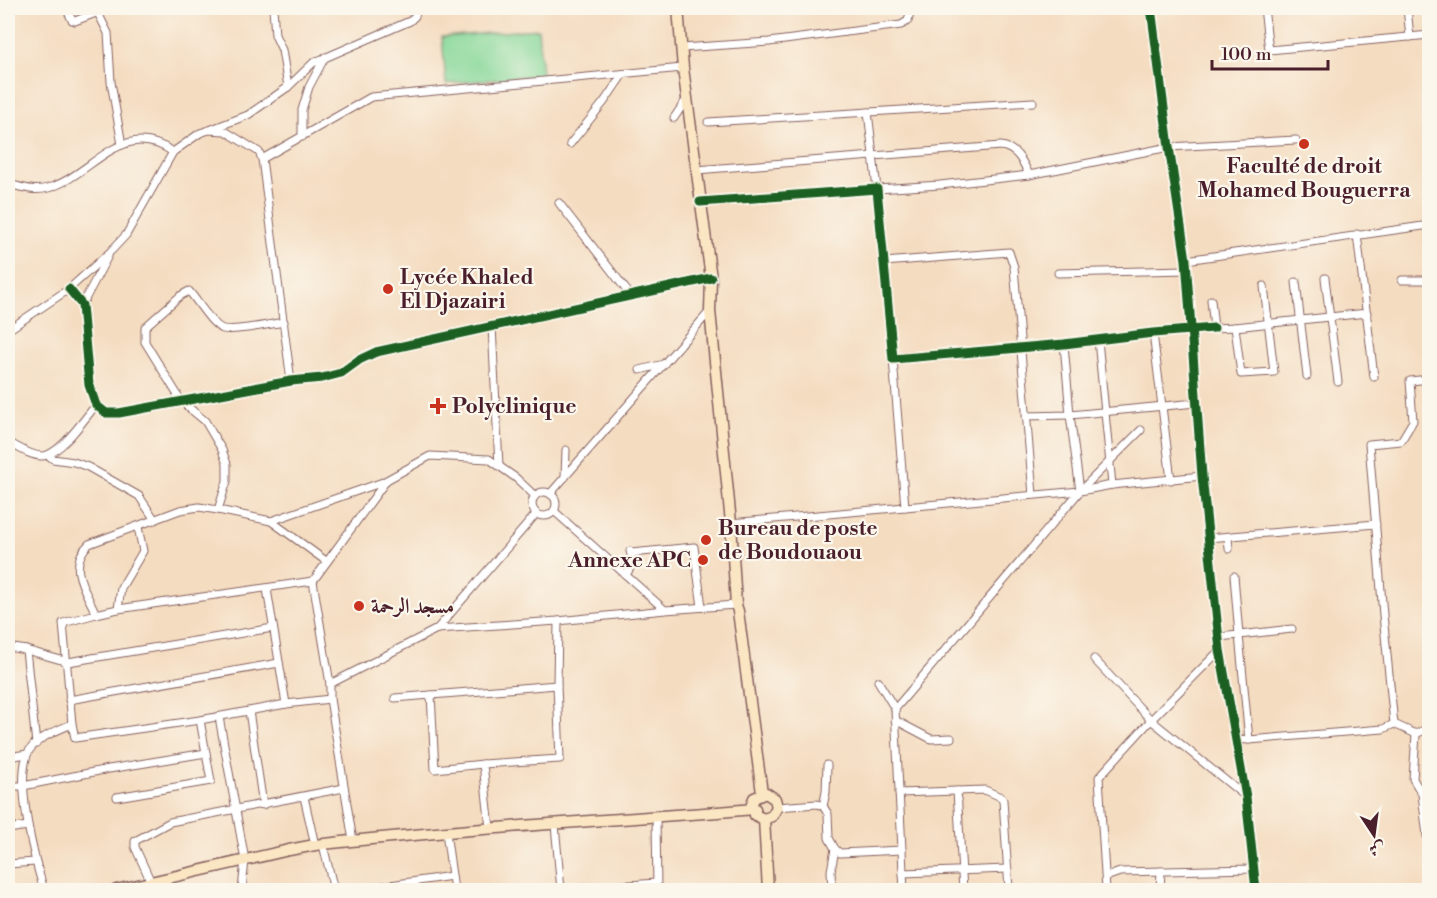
<svg xmlns="http://www.w3.org/2000/svg" width="1437" height="898" viewBox="0 0 1437 898" font-family="'Libre Bodoni',Amiri,serif">
  <style>
    .green { fill: #85d798; stroke: #687b62; stroke-width: 1.5 }
    .lines { fill: none; stroke-linecap: round; stroke-linejoin: round }
    .street-casing { stroke: #86615f; stroke-width: 9 }
    .secondary-casing { stroke: #86615f; stroke-width: 13 }
    .street { stroke: #fff; stroke-width: 7 }
    .secondary { stroke: #fbe6c3; stroke-width: 10 }
    .cycleway-casing { stroke: #fbf7ec; stroke-width: 13 }
    .cycleway { stroke: #1b5e20; stroke-width: 9 }
    .poi-dot { fill: #c8321e; stroke: #fbf7ec; stroke-width: 2 }
    .labels { text-anchor: middle; stroke-width: 4.5; stroke-linejoin: round; paint-order: stroke }
    .poi-label { font-size: 21px; font-weight: bold; fill: #4a1f2b; stroke: #fbf7ec; text-anchor: start }
  </style>
  <rect width="100%" height="100%" fill="#fbf7ec"/>
  <filter id="ink" filterUnits="userSpaceOnUse"><feTurbulence type="fractalNoise" baseFrequency=".0167" numOctaves="2"/><feDisplacementMap in="SourceGraphic" scale="12" xChannelSelector="R" yChannelSelector="G"/><feConvolveMatrix kernelMatrix="1 2 1 2 8 2 1 2 1" color-interpolation-filters="sRGB"/></filter>
  <filter id="wash" filterUnits="userSpaceOnUse"><feTurbulence type="fractalNoise" baseFrequency=".008" numOctaves="4" result="noise"/><feDisplacementMap in="SourceGraphic" scale="24" xChannelSelector="R" yChannelSelector="G"/><feGaussianBlur stdDeviation="1.35" result="paint"/><feColorMatrix in="noise" values="0 0 0 0 0 0 0 0 0 0 0 0 0 0 0 0 0 1.4 0 .05"/><feComposite in="paint" operator="in"/></filter>
  <g filter="url(#wash)">
    <rect width="100%" height="100%" fill="#f4dcc0"/>
    <polygon class="green" points="538,29 542,75 446,84 442,37"/>
  </g>
  <g filter="url(#ink)">
    <g class="lines">
      <g class="street-casing">
        <g id="street">
          <polyline points="66,8 72,20 75,21 109,8"/>
          <polyline points="273,8 275,35 282,50 288,87"/>
          <polyline points="1151,8 1169,147 1186,260 1202,476 1220,650 1246,797 1256,890"/>
          <polyline points="1264,8 1269,50 1430,35"/>
          <polyline points="1407,8 1410,37"/>
          <polyline points="98,13 108,33 111,82 122,145"/>
          <polyline points="682,48 769,42 901,25 908,21 911,8"/>
          <polyline points="868,112 877,189 940,185 1029,175 1169,147 1296,140"/>
          <polyline points="674,118 686,100"/>
          <polyline points="708,122 1033,102"/>
          <polyline points="212,129 248,115 288,87 313,63 410,21 415,16 417,8"/>
          <polyline points="302,137 302,110 309,87 325,57"/>
          <polyline points="570,144 604,102 623,74"/>
          <polyline points="262,159 371,97 683,68"/>
          <path d="M696,170L1001,146C1016,148 1023,161 1029,175"/>
          <path d="M8,184C22,187 33,192 48,188C92,176 121,117 173,152"/>
          <polyline points="700,202 877,189 893,359 1064,344 1153,333 1214,328"/>
          <polyline points="559,203 631,296"/>
          <polyline points="1357,234 1374,377"/>
          <polyline points="1186,260 1430,225"/>
          <polyline points="884,262 1009,252 1014,267 1033,495"/>
          <polyline points="1058,273 1187,270"/>
          <polyline points="1325,278 1338,382"/>
          <polyline points="1402,280 1430,280"/>
          <polyline points="1296,282 1307,376"/>
          <polyline points="69,289 82,305 89,385 96,405 106,413 119,413 291,381 322,378 341,373 359,360 376,352 711,278"/>
          <polyline points="1211,300 1214,328 1235,327 1241,374 1274,372 1264,286"/>
          <polyline points="82,305 108,256"/>
          <polyline points="492,326 499,466"/>
          <polyline points="1235,327 1367,313"/>
          <polyline points="8,330 69,289 111,251 126,235 173,152 200,133 209,130 225,131 259,152 262,159 291,381"/>
          <polyline points="1153,333 1171,480"/>
          <polyline points="1098,340 1112,485"/>
          <polyline points="1064,344 1070,415 1080,491"/>
          <polyline points="640,370 664,364"/>
          <polyline points="1026,416 1070,415 1196,403"/>
          <path d="M8,442C18,447 30,456 42,456C59,456 85,418 96,405"/>
          <polyline points="48,455 53,459 74,462 88,467 139,496 155,520"/>
          <polyline points="565,477 566,450"/>
          <circle cx="544" cy="504" r="12"/>
          <polyline points="550,494 710,311"/>
          <polyline points="905,507 1080,491 1112,485 1202,476"/>
          <polyline points="218,510 271,521 383,482 430,456 489,459 516,478 535,496"/>
          <polyline points="554,511 665,610"/>
          <polyline points="271,521 326,561"/>
          <polyline points="731,523 905,507 893,359"/>
          <polyline points="1228,537 1229,549"/>
          <polyline points="1208,538 1376,524"/>
          <polyline points="631,553 694,547 702,607"/>
          <polyline points="626,575 633,563 630,551"/>
          <polyline points="267,589 286,704"/>
          <polyline points="118,609 121,588 143,551 138,527"/>
          <polyline points="96,614 118,609 313,581"/>
          <polyline points="437,629 558,621 665,610 736,605"/>
          <polyline points="1219,637 1239,635 1234,576"/>
          <polyline points="8,647 26,650 36,744"/>
          <polyline points="26,650 68,662 273,628"/>
          <polyline points="1094,659 1151,720 1220,650"/>
          <polyline points="878,681 895,709 902,850"/>
          <polyline points="330,684 437,629 536,514"/>
          <polyline points="395,698 431,695"/>
          <polyline points="69,700 279,663"/>
          <polyline points="895,709 1080,491 1141,430"/>
          <polyline points="249,711 263,805"/>
          <polyline points="219,717 245,860 242,890"/>
          <polyline points="895,720 931,739 951,738"/>
          <path d="M72,724L63,623L96,614C86,591 66,566 89,544L180,510L199,507L218,510L227,481V464L222,450L205,421L182,402L145,342V327L180,296L189,291C197,300 212,326 223,329C234,332 271,324 284,322"/>
          <polyline points="1394,724 1416,734"/>
          <polyline points="1416,734 1413,779 1422,794 1427,836 1430,839"/>
          <polyline points="1416,734 1430,727"/>
          <polyline points="1235,739 1249,740 1383,729 1394,724 1383,615 1369,444 1401,441 1413,421 1410,381 1430,379"/>
          <polyline points="1249,740 1239,635 1292,629"/>
          <polyline points="8,757 27,754"/>
          <polyline points="483,764 435,769 431,695 557,685"/>
          <polyline points="8,786 23,786 109,769 206,753"/>
          <polyline points="957,791 963,890"/>
          <polyline points="899,793 985,790 1001,797 1003,800 1009,890"/>
          <polyline points="117,797 211,781 200,720"/>
          <polyline points="304,797 315,845"/>
          <polyline points="823,806 826,792 827,765"/>
          <polyline points="777,807 817,804 823,806 828,814 829,838 835,849 840,853 902,850 903,873 1008,869"/>
          <polyline points="656,817 657,890"/>
          <polyline points="555,825 561,890"/>
          <polyline points="490,828 483,764 560,759 557,685 558,621"/>
          <polyline points="8,829 28,826"/>
          <polyline points="446,832 454,890"/>
          <polyline points="353,841 330,699 330,684 313,581 386,481"/>
          <polyline points="323,845 334,890"/>
          <polyline points="8,864 35,862"/>
          <polyline points="903,873 904,890"/>
          <polyline points="1106,877 1120,872 1253,869"/>
          <polyline points="151,882 135,847 135,841 170,822 344,788"/>
          <path d="M44,890C34,858 16,787 27,755C33,739 58,730 72,724L75,738L200,720L286,704L330,699"/>
          <polyline points="356,890 452,876"/>
          <polyline points="561,890 656,883"/>
          <polyline points="832,890 831,871 835,849"/>
          <polyline points="1106,890 1099,777 1151,720 1246,797"/>
          <polyline points="1160,890 1161,871"/>
        </g>
      </g>
      <g class="secondary-casing">
        <g id="secondary">
          <polyline points="678,8 683,68 711,278 710,311 731,523 736,605 738,611 762,793"/>
          <polygon points="766,793 775,799 777,807 772,816 764,819 755,815 755,809 751,807 754,798"/>
          <polyline points="764,819 768,890"/>
          <path d="M116,890L289,850L315,845C461,828 608,821 755,809"/>
        </g>
      </g>
      <use href="#street" class="street"/>
      <use href="#secondary" class="secondary"/>
      <g class="cycleway-casing">
        <g id="cycleway">
          <polyline points="1151,8 1169,147 1186,260 1202,476 1220,650 1246,797 1256,890"/>
          <polyline points="700,202 877,189 893,359 1064,344 1153,333 1214,328"/>
          <polyline points="69,289 82,305 89,385 96,405 106,413 119,413 291,381 322,378 341,373 359,360 376,352 711,278"/>
        </g>
      </g>
      <use href="#cycleway" class="cycleway"/>
    </g>
  </g>
  <g class="poi-dot">
    <circle cx="1304" cy="144" r="6"/>
    <circle cx="388" cy="289" r="6"/>
    <path d="M435 397h6v6h6v6h-6v6h-6v-6h-6v-6h6z"/>
    <circle cx="706" cy="540" r="6"/>
    <circle cx="703" cy="560" r="6"/>
    <circle cx="359" cy="606" r="6"/>
  </g>
  <g class="labels">
    <g class="poi-label">
      <text x="1304" y="173" text-anchor="middle">Faculté de droit<tspan x="1304" dy="24">Mohamed Bouguerra</tspan></text>
      <text x="400" y="284">Lycée Khaled<tspan x="400" dy="24">El Djazairi</tspan></text>
      <text x="452" y="413">Polyclinique</text>
      <text x="718" y="535">Bureau de poste<tspan x="718" dy="24">de Boudouaou</tspan></text>
      <text x="691" y="567" text-anchor="end">Annexe APC</text>
      <text x="371" y="613">مسجد الرحمة</text>
    </g>
  </g>
  <rect width="1437" height="898" fill="none" stroke="#fbf7ec" stroke-width="30"/>
  <g transform="translate(1374 835) rotate(167)" stroke="#fbf7ec" stroke-width="4.5" paint-order="stroke">
  <path d="M0-4.5L10 22L0 15L-10 22Z" fill="#4a1f2b"/>
  <text y="-9" font-size="16" font-weight="bold" text-anchor="middle" fill="#4a1f2b">ش</text>
  </g>
  <path d="M1212 60v9h116v-9" fill="none" stroke="#4a1f2b" stroke-width="3"/>
  <text x="1221" y="60" font-size="18" fill="#4a1f2b" stroke="#fbf7ec" stroke-width="4.5" paint-order="stroke">100 m</text>
</svg>
